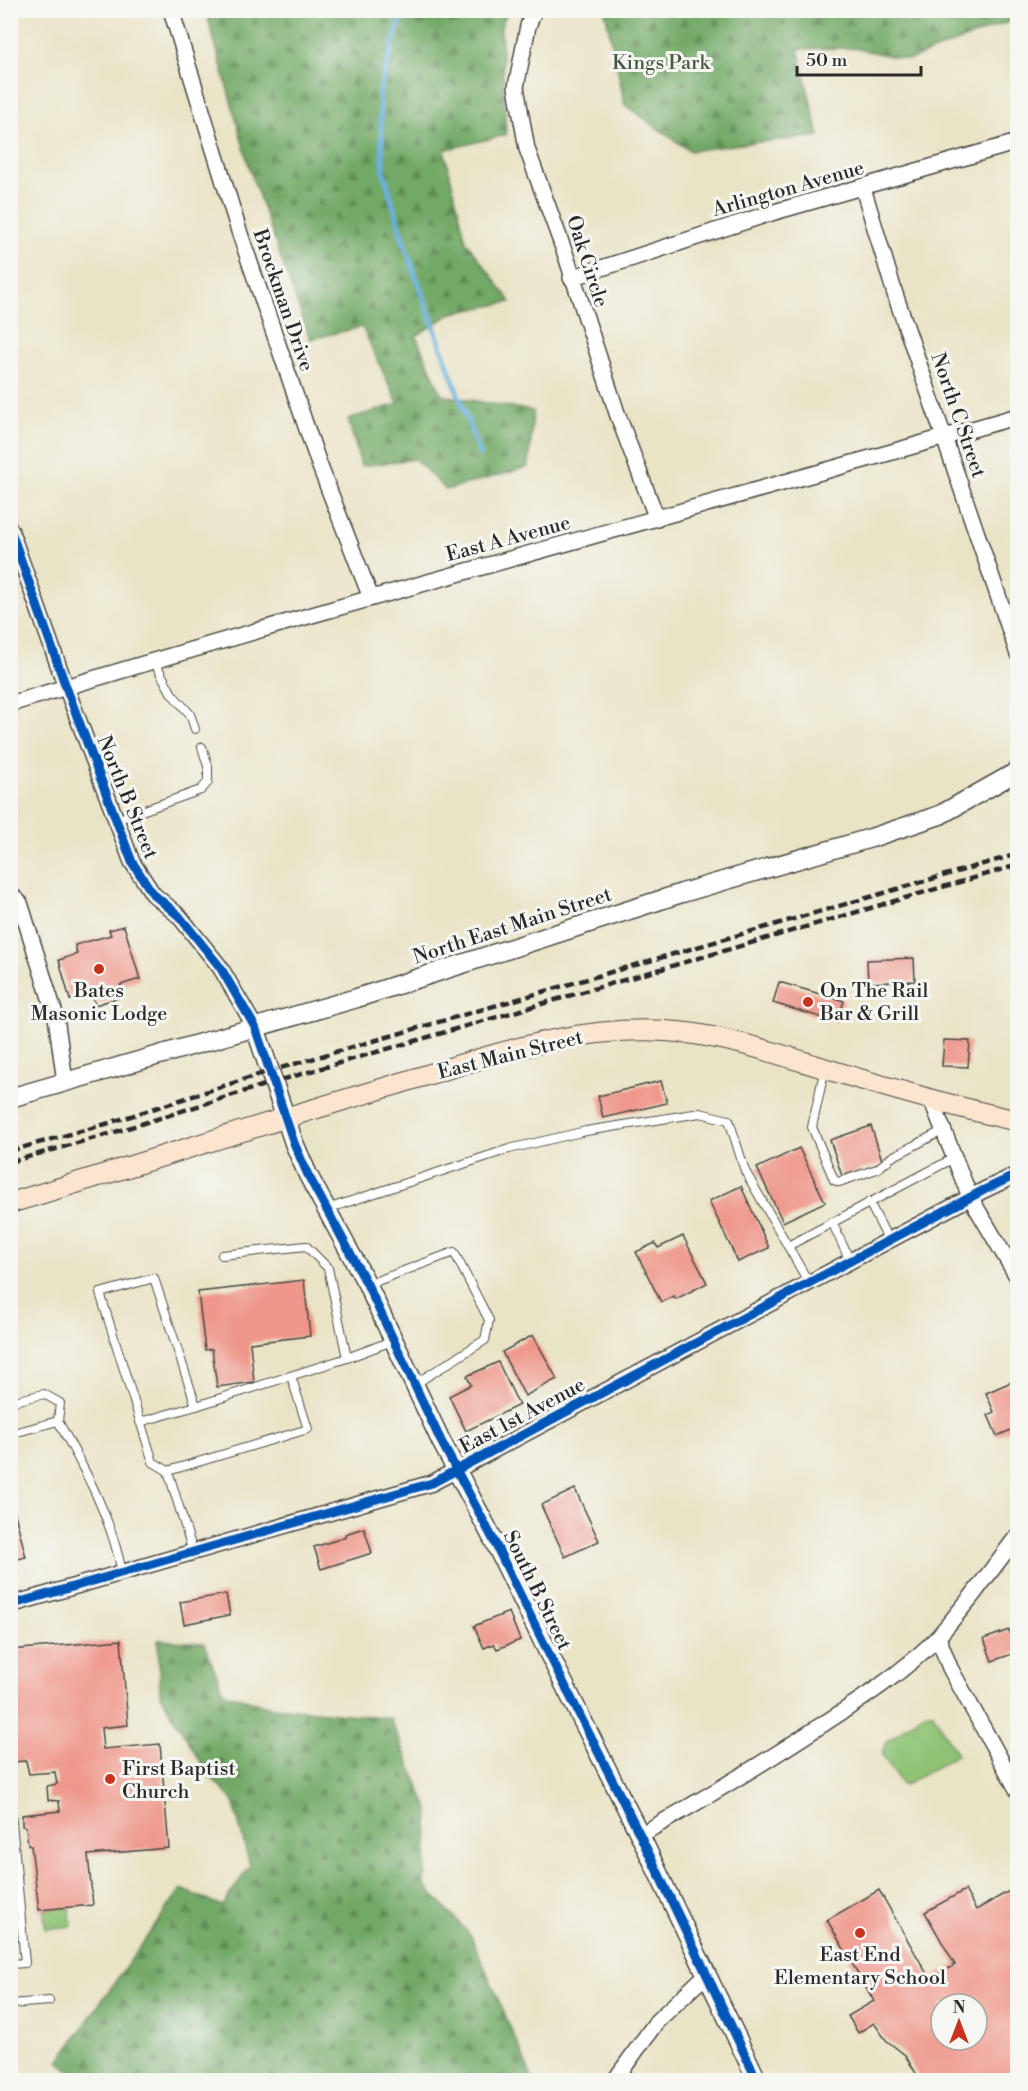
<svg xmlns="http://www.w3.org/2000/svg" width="1028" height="2091" viewBox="0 0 1028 2091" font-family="'Libre Bodoni',serif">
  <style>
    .green { fill: #8ec375; stroke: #5c7750; stroke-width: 1.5 }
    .forest { fill: url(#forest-firs); stroke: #4e6a48; stroke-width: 1.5 }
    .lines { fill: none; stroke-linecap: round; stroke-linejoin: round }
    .stream { stroke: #68b1e0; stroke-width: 5 }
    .building { fill: #ef978b; fill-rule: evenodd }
    .service-casing { stroke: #484742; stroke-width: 10 }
    .minor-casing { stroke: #484742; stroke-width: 18 }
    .tertiary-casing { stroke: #484742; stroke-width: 21 }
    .secondary-casing { stroke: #484742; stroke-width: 22 }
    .service { stroke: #fff; stroke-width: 8 }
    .minor { stroke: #fff; stroke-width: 15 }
    .tertiary { stroke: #fff; stroke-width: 18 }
    .secondary { stroke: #fbe5cf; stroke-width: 20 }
    .rail { stroke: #2b2b2b; stroke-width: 4.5; stroke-dasharray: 9 4.5; stroke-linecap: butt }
    .cycleway-casing { stroke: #f6f6f2; stroke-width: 13 }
    .cycleway { stroke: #0057b8; stroke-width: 9 }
    .poi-dot { fill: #c8321e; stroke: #f6f6f2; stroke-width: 2 }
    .labels { text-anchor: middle; stroke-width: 6; stroke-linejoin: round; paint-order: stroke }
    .park-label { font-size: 20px; fill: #495941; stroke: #f6f6f2 }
    .street-label { font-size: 20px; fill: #2b2b2b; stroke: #f6f6f2 }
    .poi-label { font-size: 20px; fill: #2b2b2b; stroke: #f6f6f2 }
  </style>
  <defs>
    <pattern id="forest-firs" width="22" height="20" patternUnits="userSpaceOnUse" patternTransform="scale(1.5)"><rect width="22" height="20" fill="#72a966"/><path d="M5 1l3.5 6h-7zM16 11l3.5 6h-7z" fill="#5e8a54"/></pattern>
  </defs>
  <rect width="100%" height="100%" fill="#f6f6f2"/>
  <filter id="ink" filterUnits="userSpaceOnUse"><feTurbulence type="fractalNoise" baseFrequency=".0167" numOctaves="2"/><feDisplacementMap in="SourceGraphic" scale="12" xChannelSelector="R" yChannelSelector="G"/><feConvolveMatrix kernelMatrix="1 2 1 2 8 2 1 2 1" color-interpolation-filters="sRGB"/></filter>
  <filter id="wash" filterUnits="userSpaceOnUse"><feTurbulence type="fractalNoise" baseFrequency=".008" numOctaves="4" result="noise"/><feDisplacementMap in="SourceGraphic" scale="24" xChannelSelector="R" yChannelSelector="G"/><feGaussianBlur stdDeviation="1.35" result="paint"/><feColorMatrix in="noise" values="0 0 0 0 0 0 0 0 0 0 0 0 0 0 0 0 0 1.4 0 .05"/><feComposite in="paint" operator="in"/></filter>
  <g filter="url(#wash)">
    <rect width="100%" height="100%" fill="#eae4c7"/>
    <g class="green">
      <polygon points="924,1713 933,1713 957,1755 903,1786 882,1755 886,1742"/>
      <polygon points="69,1907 72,1926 45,1929 44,1910"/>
    </g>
    <g class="forest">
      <polygon points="206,11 508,11 501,26 506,135 444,150 466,241 511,302 452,313 416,336 442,395 533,411 529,467 446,490 415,459 361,466 348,419 398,404 362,327 310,339 252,177"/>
      <polygon points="1013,11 1016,19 909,60 853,48 798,49 819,136 749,143 690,151 625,105 605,11"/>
      <polygon points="158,1640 204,1643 224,1693 272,1707 390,1718 429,1811 425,1886 471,1936 533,2080 78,2080 59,2061 181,1889 222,1906 250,1866 233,1801 209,1775 160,1695"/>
    </g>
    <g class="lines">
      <polyline class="stream" points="406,10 396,32 379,94 384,173 405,246 480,455"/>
    </g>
    <g id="blocks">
      <g class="building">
        <polygon points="124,926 140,979 120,985 124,996 95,1005 92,994 70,1000 59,960 77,954 75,945 111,935 109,930"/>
        <polygon points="914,958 915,981 868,983 867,960"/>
        <polygon points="779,982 844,1001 837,1022 773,1003"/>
        <polygon points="944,1040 970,1041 968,1067 942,1066"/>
        <polygon points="661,1081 667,1103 603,1118 598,1096"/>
        <polygon points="871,1126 883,1163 842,1176 830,1140"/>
        <polygon points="799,1148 825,1202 783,1222 757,1168"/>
        <polygon points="741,1186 769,1248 738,1262 709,1201"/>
        <polygon points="683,1236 707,1283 676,1299 674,1296 661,1302 636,1252 655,1243 658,1248"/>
        <polygon points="304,1280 310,1336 250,1343 254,1382 217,1387 212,1349 205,1350 198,1292"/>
        <polygon points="533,1335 557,1379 525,1396 502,1352"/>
        <polygon points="498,1362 519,1405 466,1431 449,1396 471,1385 467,1376"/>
        <polygon points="1011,1382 1018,1396 1018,1427 997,1436 988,1415 994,1412 986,1393"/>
        <polygon points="575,1489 599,1541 565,1557 541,1505"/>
        <polygon points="11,1498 26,1557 10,1561 10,1499"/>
        <polygon points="364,1528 372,1553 321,1569 314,1547 346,1537 345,1534"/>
        <polygon points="226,1594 230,1615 184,1624 180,1602"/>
        <polygon points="509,1612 520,1640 497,1649 494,1644 484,1648 474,1626"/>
        <polygon points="1009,1630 1011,1635 1018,1633 1018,1652 992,1661 984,1639"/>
        <polygon points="121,1640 128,1725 101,1728 103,1749 160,1744 169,1848 88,1855 93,1905 39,1910 31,1846 28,1845 26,1827 22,1826 22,1815 60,1811 59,1801 48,1800 47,1786 57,1784 55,1772 29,1774 26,1761 10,1762 10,1650"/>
        <path d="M1016,1887L1018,2080H1010L1008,2077L1002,2080H920L905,2055L886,2040L874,2023L858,2033L848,2016L874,2001L827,1920L879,1890L930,1979L955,1965L925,1912L965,1890L976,1910ZM941,2004H977V2040H941Z"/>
      </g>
    </g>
  </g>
  <g filter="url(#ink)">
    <use href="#blocks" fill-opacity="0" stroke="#484742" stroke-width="1.5"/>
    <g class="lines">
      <g class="service-casing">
        <g id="service">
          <polyline points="154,661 172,694 190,714 195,729"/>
          <polyline points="116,820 201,790 208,782 208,766 202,747"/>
          <polyline points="825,1068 812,1127 834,1180 839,1182 877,1169 892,1157 944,1130"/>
          <polyline points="869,1202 889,1241"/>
          <polyline points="327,1209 509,1149 586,1131 700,1113 729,1120 745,1171 809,1283"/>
          <polyline points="832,1222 850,1261"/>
          <polyline points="788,1246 954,1158"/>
          <polyline points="222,1255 306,1246 328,1268 347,1358"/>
          <polyline points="369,1284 454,1252 489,1320 485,1340 415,1384"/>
          <polyline points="10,1402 44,1394 60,1403 58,1421 10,1434"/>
          <path d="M58,1421C85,1470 112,1519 122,1573"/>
          <polyline points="140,1422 196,1406"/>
          <polyline points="168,1471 308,1429 291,1376"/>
          <polyline points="193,1552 168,1471 153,1462 100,1293 154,1278 196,1406 347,1358 392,1341"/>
          <polyline points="10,1801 25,1963 10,1964"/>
          <polyline points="10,2004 49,2001"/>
        </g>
      </g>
      <g class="minor-casing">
        <g id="minor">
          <polyline points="171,10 239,231 319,464 371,598"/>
          <polyline points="534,10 528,26 516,87 527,149 566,256 617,413 657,519"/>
          <polyline points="863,188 895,294 1018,654"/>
          <polyline points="571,278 771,213 1018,142"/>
          <polyline points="10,529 66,687 132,862 153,894 179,916 220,967 255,1027"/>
          <path d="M10,704C344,602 682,513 1018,416"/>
          <polyline points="10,894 20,903 56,1017 65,1082"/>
          <polyline points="931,1099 970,1197 1018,1278"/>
          <polyline points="1018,1535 972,1596 938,1637 950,1668 1018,1791"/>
          <polyline points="10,1605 432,1483 984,1190 1018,1174"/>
          <path d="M640,1835C700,1801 759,1766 817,1728C859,1701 903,1673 938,1637"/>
          <polyline points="615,2080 657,2021 706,1975"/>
        </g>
      </g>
      <g class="tertiary-casing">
        <g id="tertiary">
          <polyline points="255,1027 294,1143 308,1175 367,1284 441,1441 493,1539 549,1654 640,1835 757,2080"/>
          <polyline points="10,1098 357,998 682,893 871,838 940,815 1018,771"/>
        </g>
      </g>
      <g class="secondary-casing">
        <path id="secondary" d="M10,1203C138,1165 264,1123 391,1086C485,1058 578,1022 678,1032C730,1037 781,1055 830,1070C892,1089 954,1107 1018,1121"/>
      </g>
      <use href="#service" class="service"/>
      <use href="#minor" class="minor"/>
      <use href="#tertiary" class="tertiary"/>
      <use href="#secondary" class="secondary"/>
      <g class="rail">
        <polyline points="10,1151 106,1124 270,1071 1018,854"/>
        <polyline points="10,1162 109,1134 274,1082 1018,865"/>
      </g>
      <g class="cycleway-casing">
        <g id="cycleway">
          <polyline points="10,529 66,687 132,862 153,894 179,916 220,967 255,1027 294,1143 308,1175 367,1284 441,1441 493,1539 549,1654 640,1835 757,2080"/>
          <polyline points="10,1605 432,1483 984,1190 1018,1174"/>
        </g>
      </g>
      <use href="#cycleway" class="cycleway"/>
    </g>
  </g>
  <g class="poi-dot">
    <circle cx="99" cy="969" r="6"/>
    <circle cx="808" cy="1002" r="6"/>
    <circle cx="110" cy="1779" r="6"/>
    <circle cx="860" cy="1933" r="6"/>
  </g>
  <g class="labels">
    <g class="park-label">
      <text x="661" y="69">Kings Park</text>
    </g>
    <g class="street-label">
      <text transform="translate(788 188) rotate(-16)" y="7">Arlington Avenue</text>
      <text transform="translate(588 261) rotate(72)" y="7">Oak Circle</text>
      <text transform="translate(284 300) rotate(71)" y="7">Brockman Drive</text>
      <text transform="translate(959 415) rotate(71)" y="7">North C Street</text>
      <text transform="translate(508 538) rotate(-15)" y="7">East A Avenue</text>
      <text transform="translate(128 797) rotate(68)" y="7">North B Street</text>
      <text transform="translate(512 925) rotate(-18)" y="7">North East Main Street</text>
      <text transform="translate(510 1054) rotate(-14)" y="7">East Main Street</text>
      <text transform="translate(522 1415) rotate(-28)" y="7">East 1st Avenue</text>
      <text transform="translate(538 1590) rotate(64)" y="7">South B Street</text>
    </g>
    <g class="poi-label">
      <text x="99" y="997">Bates<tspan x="99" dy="23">Masonic Lodge</tspan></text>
      <text x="820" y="997" text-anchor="start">On The Rail<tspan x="820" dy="23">Bar &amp; Grill</tspan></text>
      <text x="122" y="1775" text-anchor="start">First Baptist<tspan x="122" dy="23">Church</tspan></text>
      <text x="860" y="1961">East End<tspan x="860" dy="23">Elementary School</tspan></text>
    </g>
  </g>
  <rect width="1028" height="2091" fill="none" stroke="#f6f6f2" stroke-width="36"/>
  <g transform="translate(959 2022)"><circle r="28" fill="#f6f6f2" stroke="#a5a5a2" stroke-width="1.5"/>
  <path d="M0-4.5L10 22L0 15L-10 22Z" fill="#c8321e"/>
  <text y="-9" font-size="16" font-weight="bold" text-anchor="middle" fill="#2b2b2b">N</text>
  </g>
  <path d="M797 66v9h124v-9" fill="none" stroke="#2b2b2b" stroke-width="3"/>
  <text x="806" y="66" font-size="18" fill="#2b2b2b" stroke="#f6f6f2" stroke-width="4.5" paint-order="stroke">50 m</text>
</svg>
